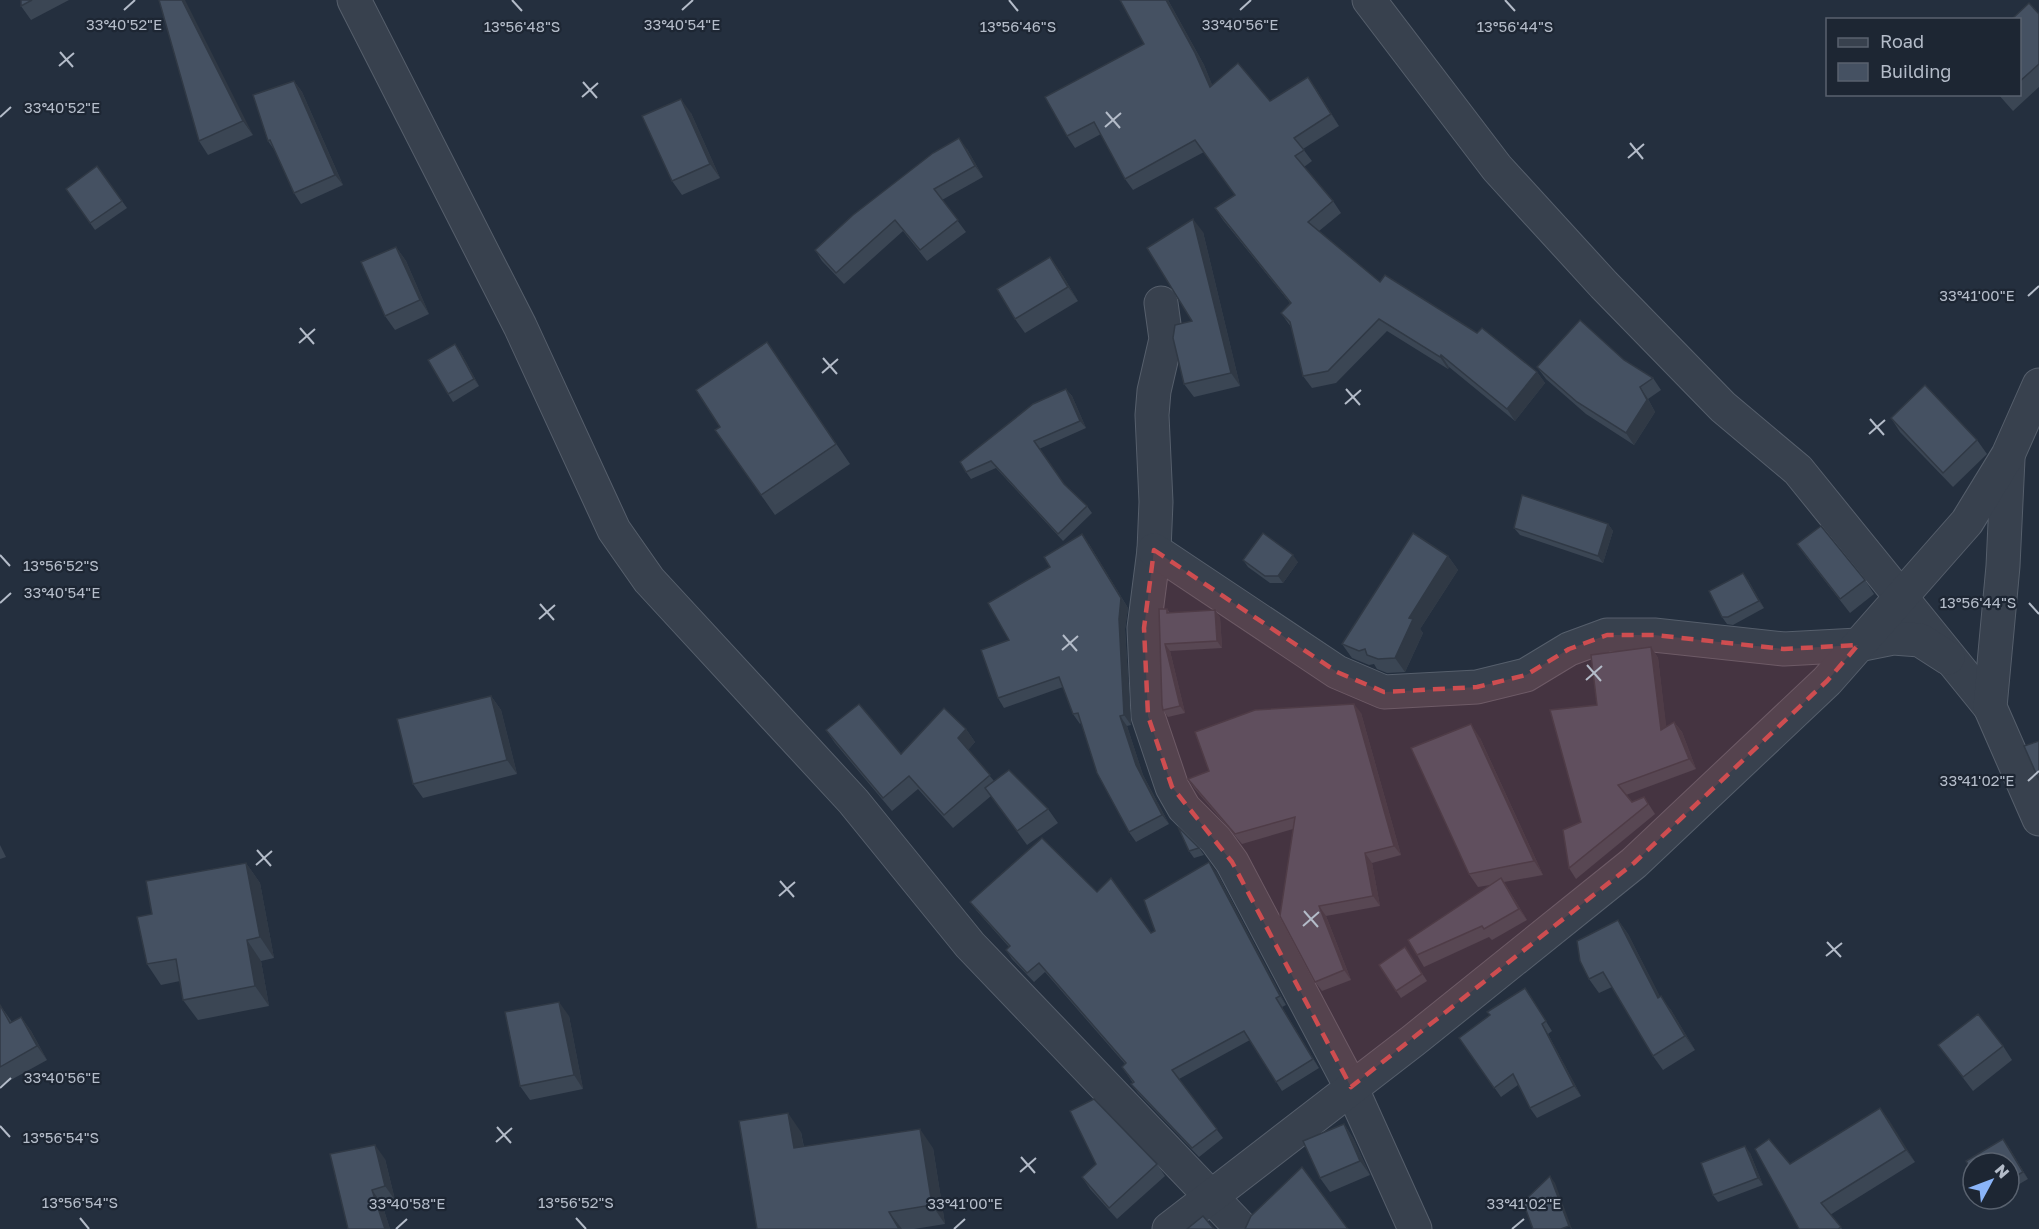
<svg xmlns="http://www.w3.org/2000/svg" width="2039" height="1229" viewBox="0 0 2039 1229" font-family="'Golos Text',sans-serif">
  <style>
    .lines { fill: none; stroke-linecap: round; stroke-linejoin: round }
    .minor-casing { stroke: #565f6c; stroke-width: 35 }
    .minor { stroke: #38414e; stroke-width: 33 }
    .wall { fill: #3b4654 }
    .shaded-wall { fill: #303945 }
    .building { fill: #455162; stroke: #303945; stroke-width: 1.5 }
    .marked { fill: #ce4d50; fill-opacity: 0.2; stroke: #ce4d50; stroke-width: 4.5; stroke-dasharray: 12 8; stroke-linejoin: round }
    .ticks { fill: none; stroke: #b4bcc9; stroke-width: 2 }
    .ticks-label { font-size: 15px; text-anchor: middle; fill: #b4bcc9; stroke: #1d2633; stroke-width: 4.5; stroke-linejoin: round; paint-order: stroke }
  </style>
  <rect width="100%" height="100%" fill="#242f3e"/>
  <g class="lines">
    <g class="minor-casing">
      <g id="minor">
        <polyline points="354,0 520,326 614,530 649,580 853,801 970,945 1242,1229"/>
        <polyline points="1369,0 1497,168 1604,285 1723,407 1798,470 1990,707"/>
        <polyline points="1161,303 1166,339 1154,391 1152,415 1156,502 1154,550 1144,628 1148,716 1172,787 1184,808 1216,840 1232,862 1351,1087 1415,1229"/>
        <polyline points="2008,459 2003,566 1990,707 2039,819"/>
        <polyline points="1154,550 1337,672 1384,692 1477,687 1526,675 1569,649 1607,635 1654,635 1784,649 1858,645 1893,638 1920,640 1948,658"/>
        <polyline points="1169,1229 1414,1040 1634,863 1827,681 1967,522 2008,455 2039,385"/>
      </g>
    </g>
    <use href="#minor" class="minor"/>
  </g>
  <g class="wall">
    <polygon points="21,0 69,0 31,20 21,6"/>
    <polygon points="159,0 253,135 208,155 199,141"/>
    <polygon points="1120,0 1168,0 1204,65 1212,85 1270,101 1316,89 1339,126 1303,149 1312,161 1304,167 1333,201 1341,213 1319,231 1380,282 1537,372 1545,383 1515,421 1449,367 1448,369 1387,331 1336,383 1312,388 1303,376 1291,327 1281,313 1290,303 1223,220 1215,208 1235,195 1204,152 1133,190 1125,179 1101,134 1075,148 1067,136 1144,44"/>
    <polygon points="2039,14 2039,87 2013,111 1998,94 2019,94 2019,20"/>
    <polygon points="294,81 302,92 343,185 301,204 294,193 275,151 268,141"/>
    <polygon points="691,113 720,178 682,195 672,181"/>
    <polygon points="967,149 983,177 942,200 966,232 927,261 903,231 844,284 822,261 815,250"/>
    <polygon points="97,166 127,208 95,230 66,189"/>
    <polygon points="1203,232 1240,386 1194,397 1184,384"/>
    <polygon points="396,247 406,261 429,314 395,330 385,316"/>
    <polygon points="1060,271 1078,301 1025,333 1015,319"/>
    <polygon points="767,342 850,464 775,515 715,430 720,427"/>
    <polygon points="460,351 479,386 453,402 448,394"/>
    <polygon points="1624,360 1653,378 1661,390 1648,399 1655,412 1634,445 1586,414 1546,379 1537,367"/>
    <polygon points="1066,389 1072,396 1086,428 1039,449 1064,484 1087,506 1092,513 1063,541 996,468 971,479 966,472"/>
    <polygon points="1891,418 1977,440 1987,454 1953,487 1900,432"/>
    <polygon points="1608,524 1613,531 1603,563 1520,535 1514,528"/>
    <polygon points="1089,544 1128,608 1125,629 1131,725 1127,726 1143,775 1169,824 1136,842 1129,832 1081,723 1080,724 1073,714 1063,687 1004,708 998,698 1009,640"/>
    <polygon points="1797,544 1865,580 1874,594 1850,613 1807,558"/>
    <polygon points="1448,556 1458,570 1420,629 1423,633 1405,672 1387,673 1377,669 1374,664 1369,665 1352,658 1342,644"/>
    <polygon points="1243,560 1298,562 1283,583 1270,583 1248,567"/>
    <polygon points="1748,580 1764,608 1733,625 1727,624 1722,617"/>
    <polygon points="1167,609 1170,613 1220,617 1222,648 1170,651 1185,713 1168,717 1163,710"/>
    <polygon points="1651,647 1658,658 1666,727 1674,722 1682,732 1696,769 1626,795 1632,802 1644,797 1655,814 1576,879 1569,868 1581,822 1597,705"/>
    <polygon points="491,696 501,710 517,774 423,798 413,784"/>
    <polygon points="1361,713 1401,855 1372,863 1380,906 1326,916 1351,980 1322,991 1315,982 1293,829 1242,844 1194,788 1188,779 1209,771"/>
    <polygon points="966,729 975,742 968,750 994,781 1048,809 1058,823 1027,845 991,796 953,828 918,789 892,811 835,743 826,730 901,754"/>
    <polygon points="1480,738 1543,875 1504,882 1527,920 1492,940 1489,937 1424,967 1417,955 1490,885 1478,887 1469,874"/>
    <polygon points="0,845 6,857 0,859"/>
    <polygon points="1199,848 1204,855 1194,858 1189,851"/>
    <polygon points="246,863 260,883 274,958 261,961 269,1006 198,1020 183,1000 180,981 161,985 147,964 152,914"/>
    <polygon points="1216,871 1286,1005 1282,1007 1319,1068 1282,1091 1250,1040 1179,1079 1223,1138 1199,1157 1138,1093 1131,1084 1133,1083 1122,1067 1125,1064 1045,972 1034,982 1012,959 1006,950 1009,947 977,911 970,902 1097,892 1151,933 1155,931"/>
    <polygon points="1618,920 1628,934 1660,997 1671,1010 1695,1050 1663,1070 1653,1056 1612,987 1599,993 1589,979"/>
    <polygon points="1405,947 1427,981 1401,998 1379,965"/>
    <polygon points="1525,988 1552,1031 1548,1034 1581,1096 1537,1118 1530,1108 1518,1085 1501,1097 1459,1038 1490,1015"/>
    <polygon points="0,1005 12,1022 21,1017 31,1031 47,1060 0,1086"/>
    <polygon points="569,1016 583,1089 530,1100 520,1086"/>
    <polygon points="1938,1045 2003,1046 2012,1060 1973,1091"/>
    <polygon points="1880,1108 1915,1162 1830,1215 1842,1229 1799,1229 1790,1164"/>
    <polygon points="1344,1124 1353,1138 1370,1175 1330,1192 1320,1178"/>
    <polygon points="801,1132 804,1147 933,1148 945,1224 914,1229 757,1229"/>
    <polygon points="2008,1146 2028,1179 2009,1190 2009,1163"/>
    <polygon points="1750,1153 1763,1185 1718,1202 1713,1195"/>
    <polygon points="385,1159 395,1200 382,1204 390,1229 348,1229"/>
    <polygon points="1157,1164 1165,1176 1117,1219 1090,1189 1082,1177"/>
  </g>
  <g class="shaded-wall">
    <polygon points="182,0 185,0 253,135 243,121"/>
    <polygon points="1166,0 1168,0 1204,65 1218,99 1210,87"/>
    <polygon points="1308,77 1316,89 1339,126 1331,114"/>
    <polygon points="294,81 302,92 343,185 335,175"/>
    <polygon points="681,99 691,113 720,178 710,164"/>
    <polygon points="959,138 967,149 983,177 975,166"/>
    <polygon points="1193,219 1203,232 1240,386 1231,373"/>
    <polygon points="396,247 406,261 429,314 420,300"/>
    <polygon points="1050,257 1060,271 1078,301 1068,287"/>
    <polygon points="455,344 460,351 479,386 474,379"/>
    <polygon points="1441,355 1449,367 1448,369 1440,357"/>
    <polygon points="1537,372 1545,383 1515,421 1507,409"/>
    <polygon points="1640,387 1648,399 1655,412 1634,445 1626,433"/>
    <polygon points="1066,389 1072,396 1086,428 1080,421"/>
    <polygon points="1608,524 1613,531 1603,563 1598,556"/>
    <polygon points="1082,534 1128,608 1125,629 1131,725 1124,715"/>
    <polygon points="1293,555 1298,562 1283,583 1278,576"/>
    <polygon points="1448,556 1458,570 1420,629 1423,633 1405,672 1395,658 1409,618"/>
    <polygon points="1743,573 1748,580 1764,608 1759,601"/>
    <polygon points="1215,610 1220,617 1222,648 1217,641"/>
    <polygon points="1165,644 1170,651 1185,713 1180,706"/>
    <polygon points="1651,647 1658,658 1668,741 1661,730"/>
    <polygon points="491,696 501,710 517,774 507,760"/>
    <polygon points="1354,704 1361,713 1401,855 1394,846"/>
    <polygon points="1120,716 1127,726 1143,775 1169,824 1162,815 1136,765"/>
    <polygon points="1674,722 1682,732 1696,769 1689,759"/>
    <polygon points="1471,724 1480,738 1543,875 1534,861"/>
    <polygon points="966,729 975,742 967,751 958,738"/>
    <polygon points="1365,853 1372,863 1380,906 1373,896"/>
    <polygon points="1209,862 1216,871 1286,1005 1280,996"/>
    <polygon points="246,863 260,883 274,958 260,937"/>
    <polygon points="1501,878 1508,889 1527,920 1519,909"/>
    <polygon points="1319,906 1326,916 1351,980 1344,970"/>
    <polygon points="1618,920 1628,934 1668,1012 1658,998"/>
    <polygon points="247,940 261,961 269,1006 255,986"/>
    <polygon points="1661,996 1671,1010 1695,1050 1685,1036"/>
    <polygon points="1276,998 1282,1007 1319,1068 1313,1059"/>
    <polygon points="559,1002 569,1016 583,1089 574,1075"/>
    <polygon points="21,1017 31,1031 47,1060 37,1046"/>
    <polygon points="1542,1024 1548,1034 1581,1096 1574,1086"/>
    <polygon points="1880,1108 1889,1120 1915,1162 1906,1150"/>
    <polygon points="788,1113 801,1132 807,1167 794,1148"/>
    <polygon points="1344,1124 1353,1138 1370,1175 1360,1161"/>
    <polygon points="920,1129 933,1148 945,1224 932,1205"/>
    <polygon points="2003,1139 2008,1146 2028,1179 2023,1172"/>
    <polygon points="375,1145 385,1159 395,1200 385,1186"/>
    <polygon points="1745,1146 1750,1153 1763,1185 1758,1178"/>
    <polygon points="1550,1176 1555,1183 1572,1229 1571,1229 1569,1226"/>
    <polygon points="372,1190 382,1204 390,1229 385,1229"/>
    <polygon points="889,1212 902,1229 899,1229"/>
  </g>
  <g class="building">
    <polygon points="21,0 32,0 21,6"/>
    <polygon points="159,0 182,0 243,121 199,141"/>
    <polygon points="1120,0 1166,0 1195,53 1210,87 1238,63 1270,101 1308,77 1331,114 1294,138 1304,150 1295,156 1333,201 1308,222 1380,282 1385,275 1477,333 1482,328 1537,372 1507,409 1441,355 1440,357 1379,319 1328,371 1303,376 1290,322 1281,313 1291,303 1215,208 1235,195 1195,140 1125,179 1094,122 1067,136 1045,97 1144,44"/>
    <polygon points="2029,3 2039,14 2039,64 2019,82 2019,20 2011,20"/>
    <polygon points="294,81 335,175 294,193 270,140 268,141 253,95"/>
    <polygon points="681,99 710,164 672,181 642,116"/>
    <polygon points="959,138 975,166 934,189 958,220 920,250 895,220 836,273 815,250 853,215 933,153"/>
    <polygon points="97,166 122,201 90,223 66,189"/>
    <polygon points="1193,219 1231,373 1184,384 1173,338 1175,325 1192,321 1147,248"/>
    <polygon points="396,247 420,300 385,316 361,262"/>
    <polygon points="1050,257 1068,287 1015,319 997,289"/>
    <polygon points="1580,320 1624,360 1653,378 1640,387 1647,400 1626,433 1577,402 1537,367"/>
    <polygon points="767,342 836,444 761,495 715,430 720,427 696,390"/>
    <polygon points="455,344 474,379 448,394 428,360"/>
    <polygon points="1925,385 1977,440 1943,473 1891,418"/>
    <polygon points="1066,389 1080,421 1034,441 1064,484 1087,506 1058,534 991,461 966,472 960,462 1033,404"/>
    <polygon points="1522,495 1608,524 1598,556 1514,528"/>
    <polygon points="1821,526 1865,580 1840,599 1797,544"/>
    <polygon points="1263,533 1293,555 1278,576 1265,576 1243,560"/>
    <polygon points="1413,533 1448,556 1409,618 1413,619 1395,658 1378,659 1367,655 1365,649 1359,651 1342,644"/>
    <polygon points="1082,534 1121,598 1119,619 1124,715 1120,716 1136,765 1162,815 1129,832 1097,773 1078,713 1073,714 1059,677 998,698 981,650 1009,640 988,603 1050,567 1044,557"/>
    <polygon points="1743,573 1759,601 1728,617 1722,617 1709,591"/>
    <polygon points="1159,609 1167,609 1167,613 1215,610 1217,641 1165,644 1180,706 1163,710 1162,705"/>
    <polygon points="1651,647 1661,730 1674,722 1689,759 1618,785 1632,802 1644,797 1648,804 1569,868 1563,830 1581,822 1550,710 1597,705 1591,655"/>
    <polygon points="491,696 507,760 413,784 397,719"/>
    <polygon points="859,704 901,754 944,708 966,729 958,738 990,775 944,815 909,776 883,798 826,730"/>
    <polygon points="1354,704 1394,846 1365,853 1373,896 1319,906 1344,970 1315,982 1280,916 1295,817 1235,834 1188,779 1209,771 1195,732 1255,710"/>
    <polygon points="1471,724 1534,861 1469,874 1411,748"/>
    <polygon points="2039,741 2039,780 2024,746"/>
    <polygon points="1009,770 1048,809 1017,831 985,788"/>
    <polygon points="1178,827 1199,848 1189,851"/>
    <polygon points="1042,838 1097,892 1111,878 1151,933 1155,931 1144,900 1209,862 1280,996 1276,998 1313,1059 1276,1082 1244,1031 1172,1070 1217,1129 1192,1148 1131,1084 1134,1082 1122,1067 1126,1063 1039,963 1027,973 1006,950 1010,946 970,902"/>
    <polygon points="246,863 260,937 247,940 255,986 183,1000 176,959 147,964 137,917 152,914 146,881"/>
    <polygon points="1501,878 1519,909 1484,929 1482,926 1417,955 1408,940"/>
    <polygon points="1618,920 1658,998 1661,996 1685,1036 1653,1056 1603,972 1589,979 1580,961 1577,941"/>
    <polygon points="1405,947 1422,974 1396,991 1379,965"/>
    <polygon points="1525,988 1546,1021 1542,1024 1574,1086 1530,1108 1513,1074 1494,1088 1459,1038 1490,1015 1487,1012"/>
    <polygon points="559,1002 574,1075 520,1086 505,1012"/>
    <polygon points="0,1005 10,1023 21,1017 37,1046 0,1067"/>
    <polygon points="1978,1014 2003,1046 1963,1077 1938,1045"/>
    <polygon points="1094,1099 1157,1164 1109,1208 1082,1177 1096,1164 1070,1111"/>
    <polygon points="1880,1108 1906,1150 1821,1203 1841,1227 1838,1229 1799,1229 1755,1149 1769,1139 1790,1164"/>
    <polygon points="788,1113 794,1148 920,1129 932,1205 889,1212 899,1229 757,1229 739,1121"/>
    <polygon points="1344,1124 1360,1161 1320,1178 1303,1141"/>
    <polygon points="2003,1139 2023,1172 2009,1180 2009,1163 1973,1163 1973,1173 1966,1161"/>
    <polygon points="375,1145 385,1186 372,1190 385,1229 348,1229 330,1154"/>
    <polygon points="1745,1146 1758,1178 1713,1195 1701,1163"/>
    <polygon points="1302,1167 1348,1229 1245,1229 1251,1216"/>
    <polygon points="1550,1176 1569,1226 1561,1229 1533,1229 1523,1202"/>
    <polygon points="1203,1216 1214,1229 1187,1229"/>
  </g>
  <path class="marked" d="M1154,550L1337,672L1384,692L1477,687L1526,675L1569,649L1607,635H1654L1784,649L1858,645L1827,681L1634,863L1351,1087L1232,862L1172,787L1148,716L1144,628Z"/>
  <path class="ticks" d="M512,0L522,11M1009,0L1018,11M1505,0L1515,11M124,10L135,0M682,10L693,0M1240,10L1251,0M60,52L73,67M59,66L74,53M583,82L597,98M582,97L598,83M1106,112L1120,128M0,117L11,107M1105,127L1121,113M1630,143L1643,159M1628,158L1644,144M2028,296L2039,286M300,328L314,344M299,343L315,329M823,358L837,374M822,373L838,359M1346,389L1360,405M1345,404L1361,390M1870,419L1884,435M1869,434L1885,420M0,555L10,566M0,603L11,593M2029,603L2039,614M540,604L554,620M539,619L555,605M1063,635L1077,651M1062,650L1078,636M1587,665L1601,681M1586,680L1602,666M2028,781L2039,771M257,850L271,866M256,865L272,851M780,881L794,897M779,896L795,882M1304,911L1318,927M1303,926L1319,912M1827,942L1841,957M1826,956L1842,943M0,1088L11,1078M0,1126L10,1137M497,1127L511,1143M496,1142L512,1128M1021,1157L1035,1173M1020,1172L1036,1158M80,1218L89,1229M576,1218L586,1229M396,1229L407,1219M954,1229L965,1219M1512,1229L1524,1219"/>
  <g class="ticks-label">
    <text x="124" y="30">33°40'52"E</text>
    <text x="682" y="30">33°40'54"E</text>
    <text x="1240" y="30">33°40'56"E</text>
    <text x="522" y="32">13°56'48"S</text>
    <text x="1018" y="32">13°56'46"S</text>
    <text x="1515" y="32">13°56'44"S</text>
    <text x="62" y="113">33°40'52"E</text>
    <text x="1977" y="301">33°41'00"E</text>
    <text x="61" y="571">13°56'52"S</text>
    <text x="62" y="598">33°40'54"E</text>
    <text x="1978" y="608">13°56'44"S</text>
    <text x="1977" y="786">33°41'02"E</text>
    <text x="62" y="1083">33°40'56"E</text>
    <text x="61" y="1143">13°56'54"S</text>
    <text x="80" y="1208">13°56'54"S</text>
    <text x="576" y="1208">13°56'52"S</text>
    <text x="407" y="1209">33°40'58"E</text>
    <text x="965" y="1209">33°41'00"E</text>
    <text x="1524" y="1209">33°41'02"E</text>
  </g>
  <rect x="1826" y="18" width="195" height="78" fill="#1d2633" stroke="#59626f" stroke-width="1.5"/>
  <rect x="1838" y="38" width="30" height="9" fill="#38414e" stroke="#59626f" stroke-width="1.5"/>
  <text x="1880" y="48" font-size="18" fill="#b4bcc9">Road</text>
  <rect x="1838" y="63" width="30" height="18" fill="#455162" stroke="#59626f" stroke-width="1.5"/>
  <text x="1880" y="78" font-size="18" fill="#b4bcc9">Building</text>
  <g transform="translate(1991 1181) rotate(49)"><circle r="28" fill="#1d2633" stroke="#59626f" stroke-width="1.5"/>
  <path d="M0-4.5L10 22L0 15L-10 22Z" fill="#8ab4f8"/>
  <text y="-9" font-size="16" font-weight="bold" text-anchor="middle" fill="#b4bcc9">N</text>
  </g>
</svg>
